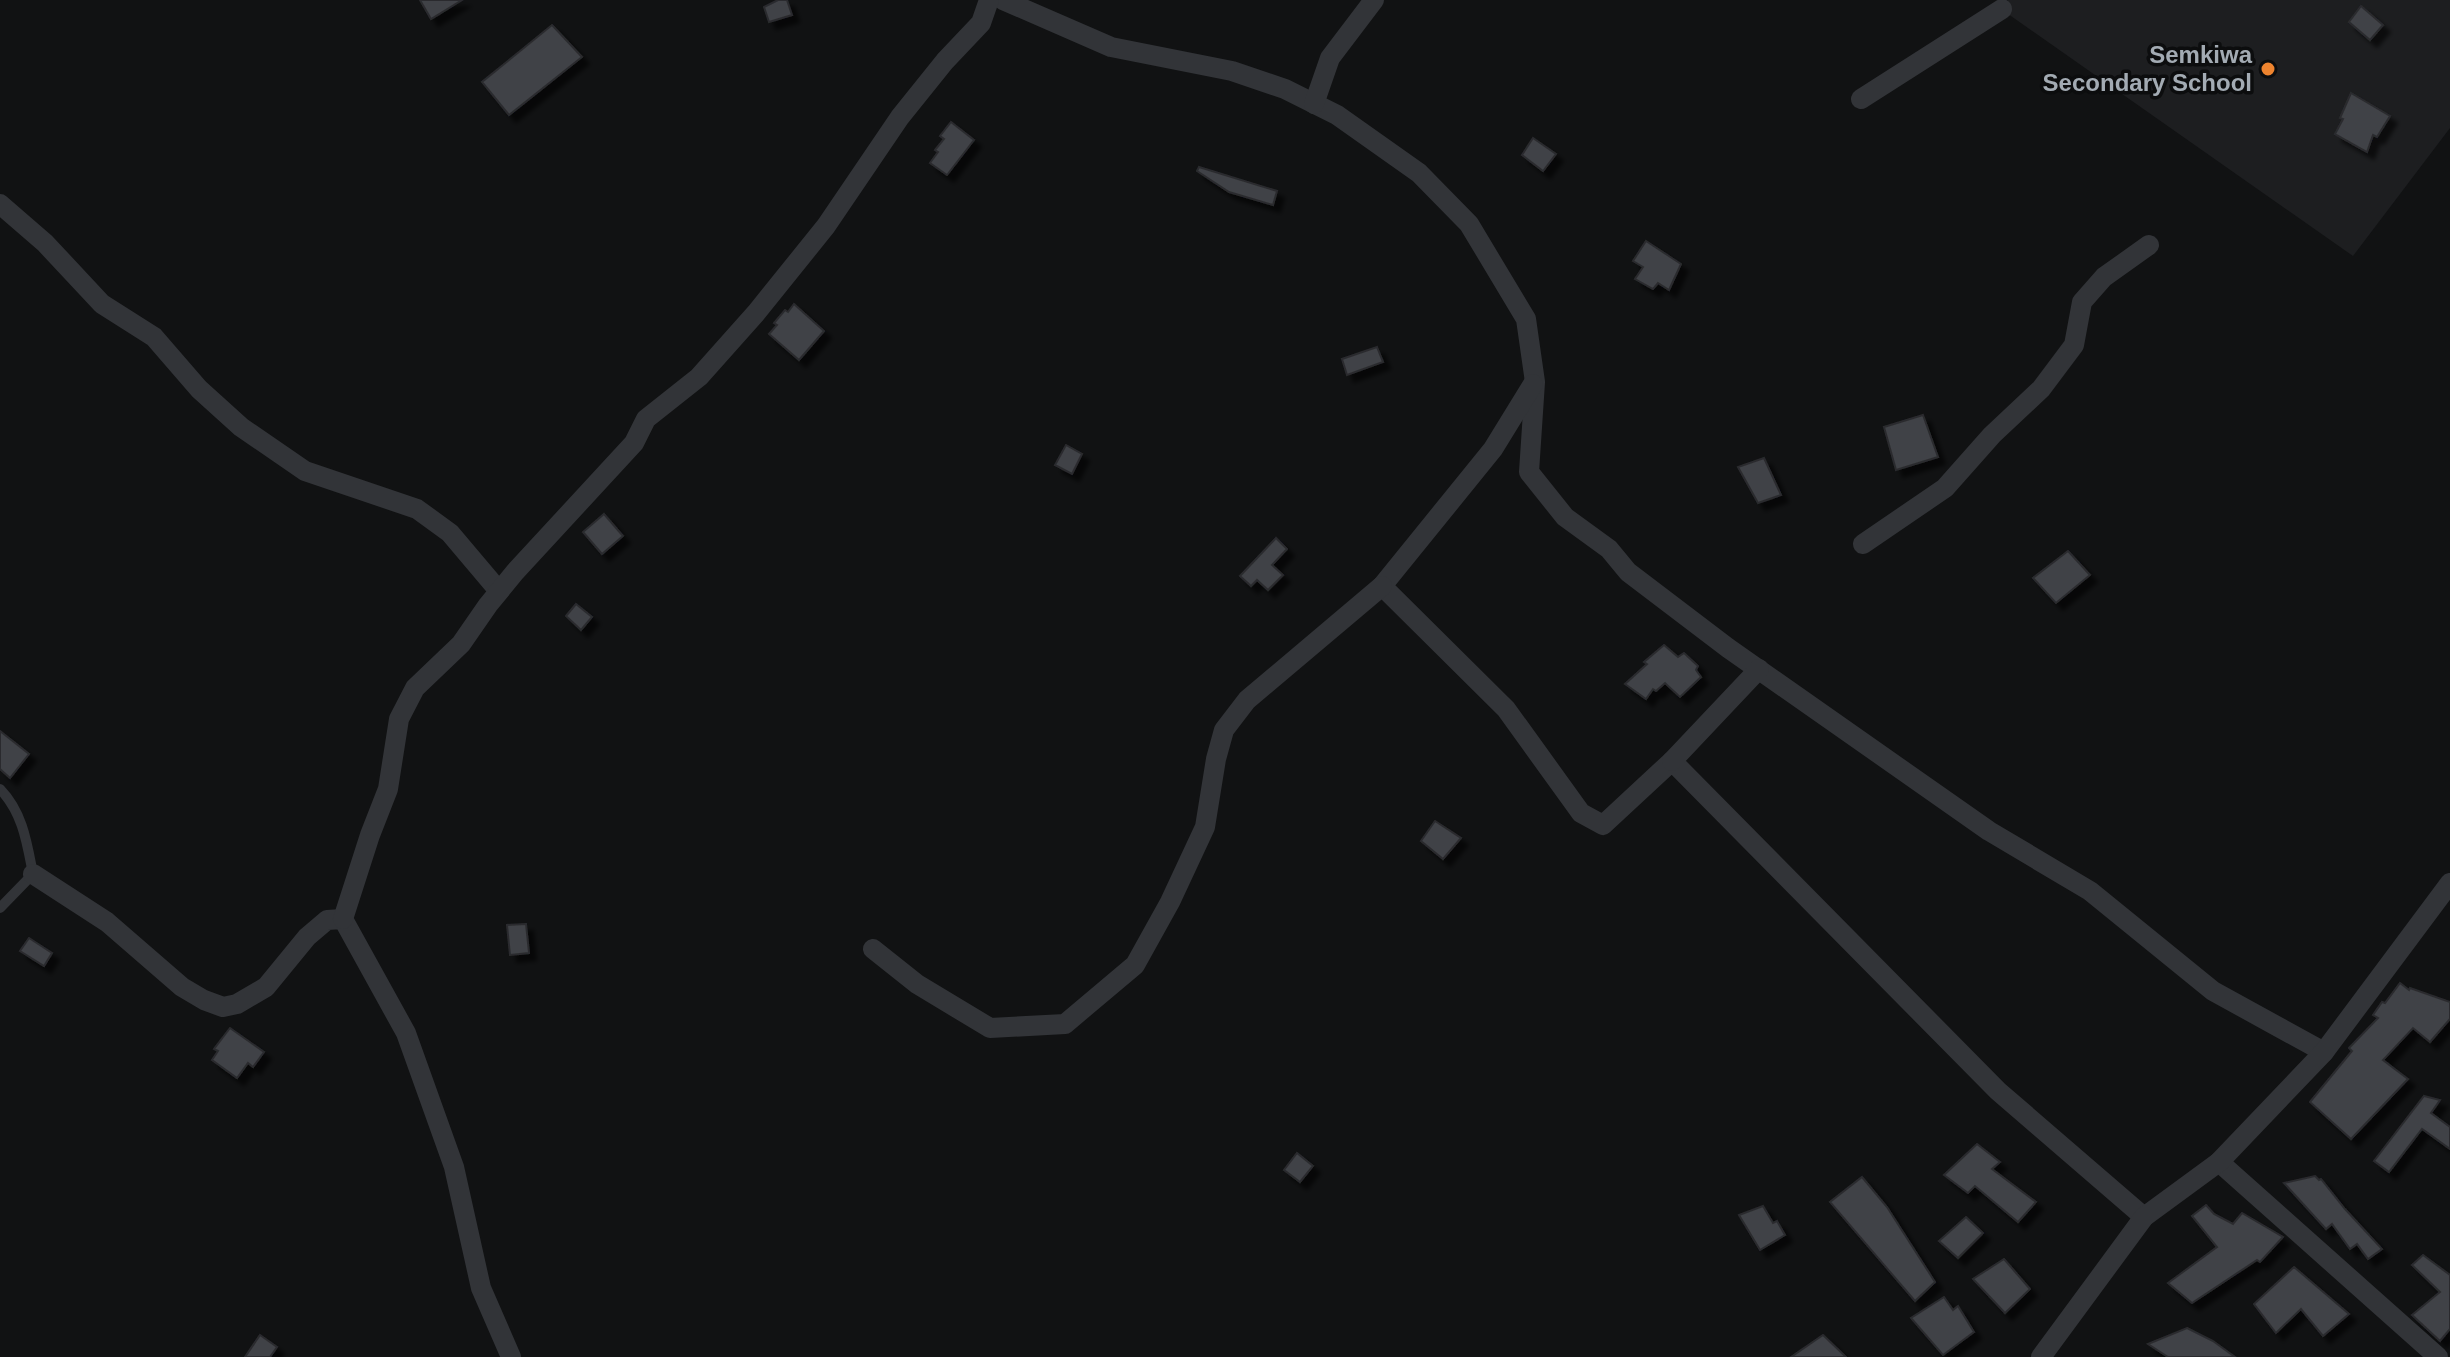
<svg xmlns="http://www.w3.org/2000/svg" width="2450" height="1357" viewBox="0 0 2450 1357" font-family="Arial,sans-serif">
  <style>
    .built { fill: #1d1e20 }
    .building { fill: #404246; stroke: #2b2c2f; stroke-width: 2; filter: url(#shadow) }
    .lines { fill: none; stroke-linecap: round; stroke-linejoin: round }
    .lane { stroke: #323438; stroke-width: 10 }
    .street { stroke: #323438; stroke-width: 20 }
    .poi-dot { fill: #ee842f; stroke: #0c0d0e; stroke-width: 3 }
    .labels { text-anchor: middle; stroke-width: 7; stroke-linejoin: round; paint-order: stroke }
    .poi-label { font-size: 24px; font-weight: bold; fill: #a3abb3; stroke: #0c0d0e; text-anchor: end }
  </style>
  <defs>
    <filter id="shadow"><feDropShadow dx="7" dy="7" stdDeviation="2" flood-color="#0009"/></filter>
  </defs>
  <rect width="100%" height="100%" fill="#111213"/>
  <polygon class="built" points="2008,0 2450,0 2450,128 2353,256 2001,9"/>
  <g class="building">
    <polygon points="420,0 462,0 431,19"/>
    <polygon points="778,0 787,0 792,15 769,22 764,7"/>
    <polygon points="2361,6 2383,25 2370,40 2349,22"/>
    <polygon points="552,25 582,57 509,115 482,82"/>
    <polygon points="2351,93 2390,116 2377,137 2373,135 2367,152 2335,134 2343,119 2340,118"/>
    <polygon points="951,122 974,140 947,175 930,163 938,152 935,150 944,139 940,136"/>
    <polygon points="1533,138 1556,154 1543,171 1522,155"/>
    <polygon points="1199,167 1277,191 1273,205 1229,192 1197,171"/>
    <polygon points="1646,241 1681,264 1669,290 1658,283 1653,289 1635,279 1643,267 1633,261"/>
    <polygon points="794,304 824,331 799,360 769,334 777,325 774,323 785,310 788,312"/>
    <polygon points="1377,347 1383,362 1347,375 1342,359"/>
    <polygon points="1923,415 1938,457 1896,470 1884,427"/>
    <polygon points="1066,445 1082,454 1072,474 1055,465"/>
    <polygon points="1764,458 1781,495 1758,503 1738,467"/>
    <polygon points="604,514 623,536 602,554 583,532"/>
    <polygon points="1276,538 1287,549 1272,565 1283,575 1268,590 1257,580 1251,586 1240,576"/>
    <polygon points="2068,551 2090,575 2056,603 2033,578"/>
    <polygon points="576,604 592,617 581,630 566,616"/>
    <polygon points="1664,645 1678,657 1684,653 1698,666 1696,670 1701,677 1680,697 1665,683 1656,691 1653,689 1646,699 1625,684 1647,664 1644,662"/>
    <polygon points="0,731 29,754 10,778 0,769"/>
    <polygon points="1435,821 1461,838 1443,859 1421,841"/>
    <polygon points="526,924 529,953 510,955 507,925"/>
    <polygon points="29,938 52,953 44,966 20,951"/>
    <polygon points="2400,983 2409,990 2410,988 2450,1002 2450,1019 2430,1042 2413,1028 2383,1060 2408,1079 2351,1139 2310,1102 2352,1051 2349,1048 2378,1018 2373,1015 2382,1002 2385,1003"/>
    <polygon points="230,1028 264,1052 253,1067 248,1063 237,1078 212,1060 218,1051 214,1049"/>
    <polygon points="2424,1096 2440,1100 2431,1113 2450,1127 2450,1149 2422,1129 2389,1172 2374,1161"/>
    <polygon points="1977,1144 2000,1162 1992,1169 2036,1202 2018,1222 1975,1186 1968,1193 1944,1175"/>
    <polygon points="1297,1153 1313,1166 1300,1182 1284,1170"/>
    <polygon points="2315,1176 2319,1180 2321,1179 2345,1209 2382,1249 2368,1259 2357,1244 2350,1249 2332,1224 2326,1229 2284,1183"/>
    <polygon points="1862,1177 1887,1207 1935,1282 1915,1301 1830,1202"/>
    <polygon points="2206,1205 2214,1214 2233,1224 2242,1213 2283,1237 2260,1262 2257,1260 2192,1303 2168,1283 2217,1247 2192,1216"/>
    <polygon points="1763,1206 1773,1223 1777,1221 1785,1235 1760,1250 1739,1215"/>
    <polygon points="1966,1217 1983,1233 1958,1258 1939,1241"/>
    <polygon points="2423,1255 2450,1275 2450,1329 2440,1341 2412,1315 2440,1292 2412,1265"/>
    <polygon points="2004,1259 2030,1289 2005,1313 1973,1279"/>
    <polygon points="2294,1267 2349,1314 2323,1336 2301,1309 2276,1333 2254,1304"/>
    <polygon points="1944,1297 1953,1310 1958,1306 1974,1332 1943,1355 1911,1318"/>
    <polygon points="2187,1328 2213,1341 2235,1357 2168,1357 2148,1344"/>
    <polygon points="260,1335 277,1347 270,1357 245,1357"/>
    <polygon points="1823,1335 1846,1357 1791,1357"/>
  </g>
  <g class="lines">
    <path class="lane" d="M0,789C23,813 27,843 33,874L0,908"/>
    <g class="street">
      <polyline points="1003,0 1111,47 1232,71 1285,89 1337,115 1419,173 1469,224 1526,319 1535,382 1529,472 1565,517 1609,549 1628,572 1728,648 1989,831 2090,891 2213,991 2324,1052"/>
      <polyline points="1861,99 2002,9"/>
      <polyline points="1314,104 1330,58 1374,0"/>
      <polyline points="0,204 45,243 102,304 154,337 199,389 241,427 305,471 417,509 450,533 499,591"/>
      <polyline points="1533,384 1493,449 1382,586 1506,709 1581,813 1603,825 1672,761 1998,1091 2144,1217"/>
      <polyline points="1863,544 1945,488 1992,435 2041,389 2074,345 2082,302 2104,277 2149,245"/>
      <polyline points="1672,761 1759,669"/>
      <polyline points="33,874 107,922 182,987 204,1000 223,1007 237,1004 266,987 307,937 327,920 343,919 406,1033 454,1167 481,1288 511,1357"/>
      <polyline points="343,919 370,835 388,789 399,719 415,688 461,644 488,605 515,572 634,443 646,419 699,377 756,313 826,226 900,117 945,61 981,23 989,0"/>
      <polyline points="873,949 917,984 990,1028 1065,1024 1135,965 1170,902 1205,827 1216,759 1224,730 1247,700 1382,586"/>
      <polyline points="2219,1162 2438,1357"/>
      <polyline points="2041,1357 2144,1217 2219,1162 2324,1052 2450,883"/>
    </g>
  </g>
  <circle class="poi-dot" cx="2268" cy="69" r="8"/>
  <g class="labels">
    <g class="poi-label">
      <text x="2252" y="63">Semkiwa<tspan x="2252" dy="28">Secondary School</tspan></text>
    </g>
  </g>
</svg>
